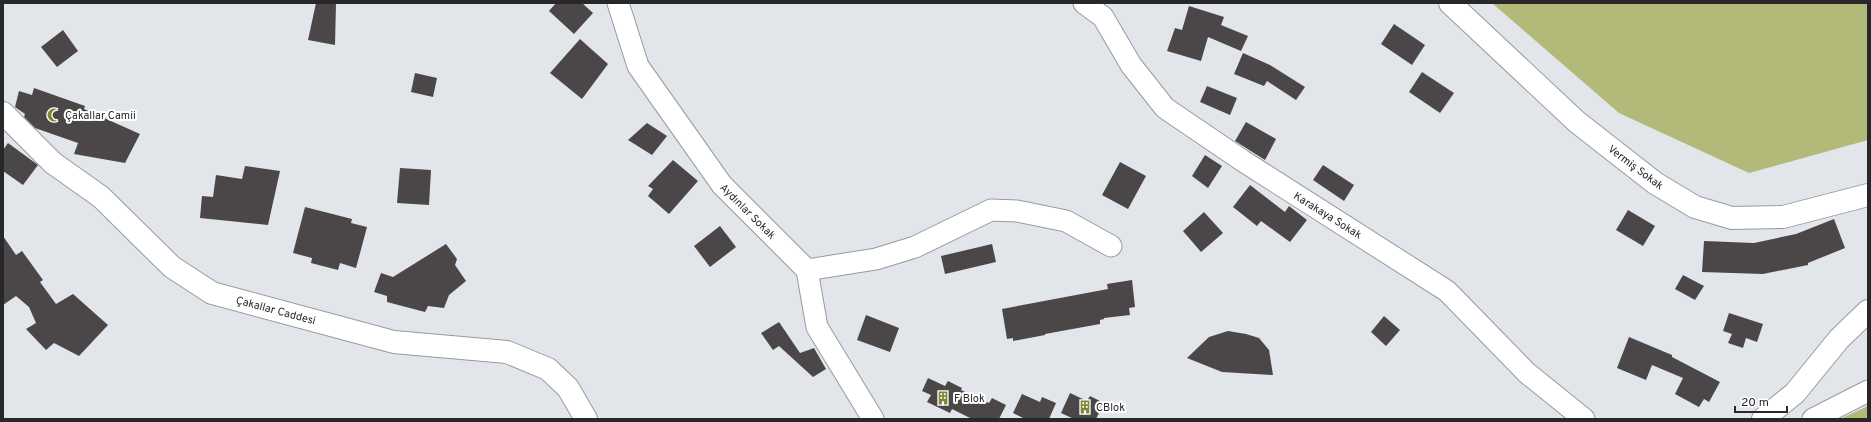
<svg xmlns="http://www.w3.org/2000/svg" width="1871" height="422" viewBox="0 0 1871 422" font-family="Overpass,sans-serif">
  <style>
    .forest { fill: #b2b979 }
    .building { fill: #4b4749 }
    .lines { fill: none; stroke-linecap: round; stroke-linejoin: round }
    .minor-casing { stroke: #979b9f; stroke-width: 23 }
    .tertiary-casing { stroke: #979b9f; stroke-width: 24 }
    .minor { stroke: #fff; stroke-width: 21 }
    .tertiary { stroke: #fff; stroke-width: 22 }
    .labels { text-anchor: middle; stroke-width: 4; stroke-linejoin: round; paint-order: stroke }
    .poi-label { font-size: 11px; fill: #262829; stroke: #fff; text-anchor: start }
    .street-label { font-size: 11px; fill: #262829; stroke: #fff }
  </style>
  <rect width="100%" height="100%" fill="#e2e5ea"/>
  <g class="forest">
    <polygon points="1492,3 1868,3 1868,140 1749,173 1619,113"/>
    <polygon points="1868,406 1868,419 1840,419"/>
  </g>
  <g class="building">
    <polygon points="316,3 336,3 335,45 308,40"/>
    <polygon points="556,3 582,3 593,13 574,34 549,11"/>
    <polygon points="1189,6 1224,17 1221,25 1248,36 1241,51 1208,37 1201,61 1167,51 1175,28 1182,30"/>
    <polygon points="1394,24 1425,45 1412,65 1381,44"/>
    <polygon points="63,30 78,51 57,67 41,47"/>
    <polygon points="580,39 608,64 582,99 550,73"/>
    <polygon points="1243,53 1270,65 1305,87 1296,100 1267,81 1264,86 1234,74"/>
    <polygon points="1422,72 1454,93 1440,113 1409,92"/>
    <polygon points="415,73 437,78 433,97 411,92"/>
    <polygon points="1207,86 1237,98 1230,115 1200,102"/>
    <polygon points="34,88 85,106 84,109 140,134 125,163 74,154 78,143 35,128 24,117 25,114 15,107 19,91 32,95"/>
    <polygon points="1246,122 1276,139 1265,160 1235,141"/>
    <polygon points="647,123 667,136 652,155 628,140"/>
    <polygon points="8,143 38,165 23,185 3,171 3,150"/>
    <polygon points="1205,155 1222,166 1208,188 1192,176"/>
    <polygon points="673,160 698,181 669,214 648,196 653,189 648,186"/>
    <polygon points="1120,162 1146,176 1128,209 1102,195"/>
    <polygon points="1323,165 1354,185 1344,201 1313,180"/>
    <polygon points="245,166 280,171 268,225 200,218 202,196 213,197 216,175 242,179"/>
    <polygon points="400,168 431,170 429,205 397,203"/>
    <polygon points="1250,185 1285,212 1289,206 1307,220 1290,242 1261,221 1257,226 1233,207"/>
    <polygon points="305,207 352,219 351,223 367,227 356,268 340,263 338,270 311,263 312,258 293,253"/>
    <polygon points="1628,210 1655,226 1643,246 1616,230"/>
    <polygon points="1204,212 1223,233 1201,252 1183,231"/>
    <polygon points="1834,219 1845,248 1808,263 1808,265 1763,274 1702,272 1704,241 1754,243 1796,234"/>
    <polygon points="720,226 736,247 710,267 694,246"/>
    <polygon points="3,236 16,255 22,251 43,280 40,282 56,304 73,294 108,325 79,356 54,343 46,350 26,329 36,323 29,307 16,296 3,305"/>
    <polygon points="446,244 457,259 455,265 466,281 449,295 444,308 428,306 425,312 387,302 387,296 374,292 381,273 393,277"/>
    <polygon points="992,244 996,262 945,274 941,256"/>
    <polygon points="1683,275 1704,286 1695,300 1675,289"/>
    <polygon points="1132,280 1135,307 1129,308 1130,315 1104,318 1104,319 1100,320 1100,324 1045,334 1045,335 1013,341 1013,338 1007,339 1002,309 1108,289 1107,284"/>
    <polygon points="1729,313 1763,324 1757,342 1746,338 1743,348 1728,343 1732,334 1723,331"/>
    <polygon points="866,315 899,328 890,352 857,340"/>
    <polygon points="1384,316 1400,330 1386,346 1371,332"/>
    <polygon points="779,322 800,353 814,348 826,369 813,377 779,346 773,350 761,333"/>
    <polygon points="1228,331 1246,334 1259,338 1269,350 1273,375 1222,372 1187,358 1209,337"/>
    <polygon points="1629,337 1672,355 1672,357 1720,382 1709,402 1704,399 1699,407 1675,394 1683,378 1652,365 1646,380 1617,368"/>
    <polygon points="928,378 945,386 948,381 962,388 961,390 989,403 992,398 1006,405 999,419 972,419 952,409 950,413 927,402 931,395 922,391"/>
    <polygon points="1070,393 1087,401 1090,396 1104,403 1096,419 1074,419 1061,413"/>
    <polygon points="1022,394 1040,402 1042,397 1056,403 1049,419 1025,419 1013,413"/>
  </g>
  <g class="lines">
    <g class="minor-casing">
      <g id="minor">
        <polyline points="618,3 638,66 722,185 807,270 817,327 873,419"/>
        <polyline points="1084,3 1103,17 1131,65 1165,108 1243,161 1447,291 1527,373 1584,419"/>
        <polyline points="807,270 876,259 915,247 991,210 1017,211 1066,221 1111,246"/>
        <polyline points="1813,419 1868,391"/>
      </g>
    </g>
    <g class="tertiary-casing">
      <g id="tertiary">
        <polyline points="1450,3 1577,122 1655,183 1695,207 1732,218 1783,217 1868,195"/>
        <polyline points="3,113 53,163 101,197 172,267 212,293 394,342 507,352 548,369 568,388 586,419"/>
        <polyline points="1763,419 1795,393 1839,339 1868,311"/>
      </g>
    </g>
    <use href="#minor" class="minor"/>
    <use href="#tertiary" class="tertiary"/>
  </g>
  <defs>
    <g id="mosque-bare" transform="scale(1.08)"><path d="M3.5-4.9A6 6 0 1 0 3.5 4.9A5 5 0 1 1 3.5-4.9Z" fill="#7c8734" stroke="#fff" stroke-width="2.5" paint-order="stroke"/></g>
    <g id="building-bare" transform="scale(1.08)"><path d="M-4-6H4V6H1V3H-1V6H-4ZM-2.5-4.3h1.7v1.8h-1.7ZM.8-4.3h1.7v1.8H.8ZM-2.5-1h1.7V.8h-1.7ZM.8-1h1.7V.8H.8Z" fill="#7c8734" stroke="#fff" stroke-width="2.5" paint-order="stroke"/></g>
  </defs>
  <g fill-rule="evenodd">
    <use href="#mosque-bare" x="54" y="115"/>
    <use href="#building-bare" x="943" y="398"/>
    <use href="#building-bare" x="1085" y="407"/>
  </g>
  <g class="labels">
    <g class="poi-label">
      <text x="65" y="119">Çakallar Camii</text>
      <text x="954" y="402">F Blok</text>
      <text x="1096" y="411">CBlok</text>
    </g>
    <g class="street-label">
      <text transform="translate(1636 167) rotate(37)" y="4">Vermiş Sokak</text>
      <text transform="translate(748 211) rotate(45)" y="4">Aydınlar Sokak</text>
      <text transform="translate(1328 215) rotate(32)" y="4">Karakaya Sokak</text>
      <text transform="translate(276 310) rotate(15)" y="4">Çakallar Caddesi</text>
    </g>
  </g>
  <rect width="1871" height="422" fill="none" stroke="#262829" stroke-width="8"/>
  <path d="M1735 406v6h52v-6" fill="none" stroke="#262829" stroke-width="2"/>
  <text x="1741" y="406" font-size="12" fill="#262829" stroke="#ffffff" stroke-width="3" paint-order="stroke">20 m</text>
</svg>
